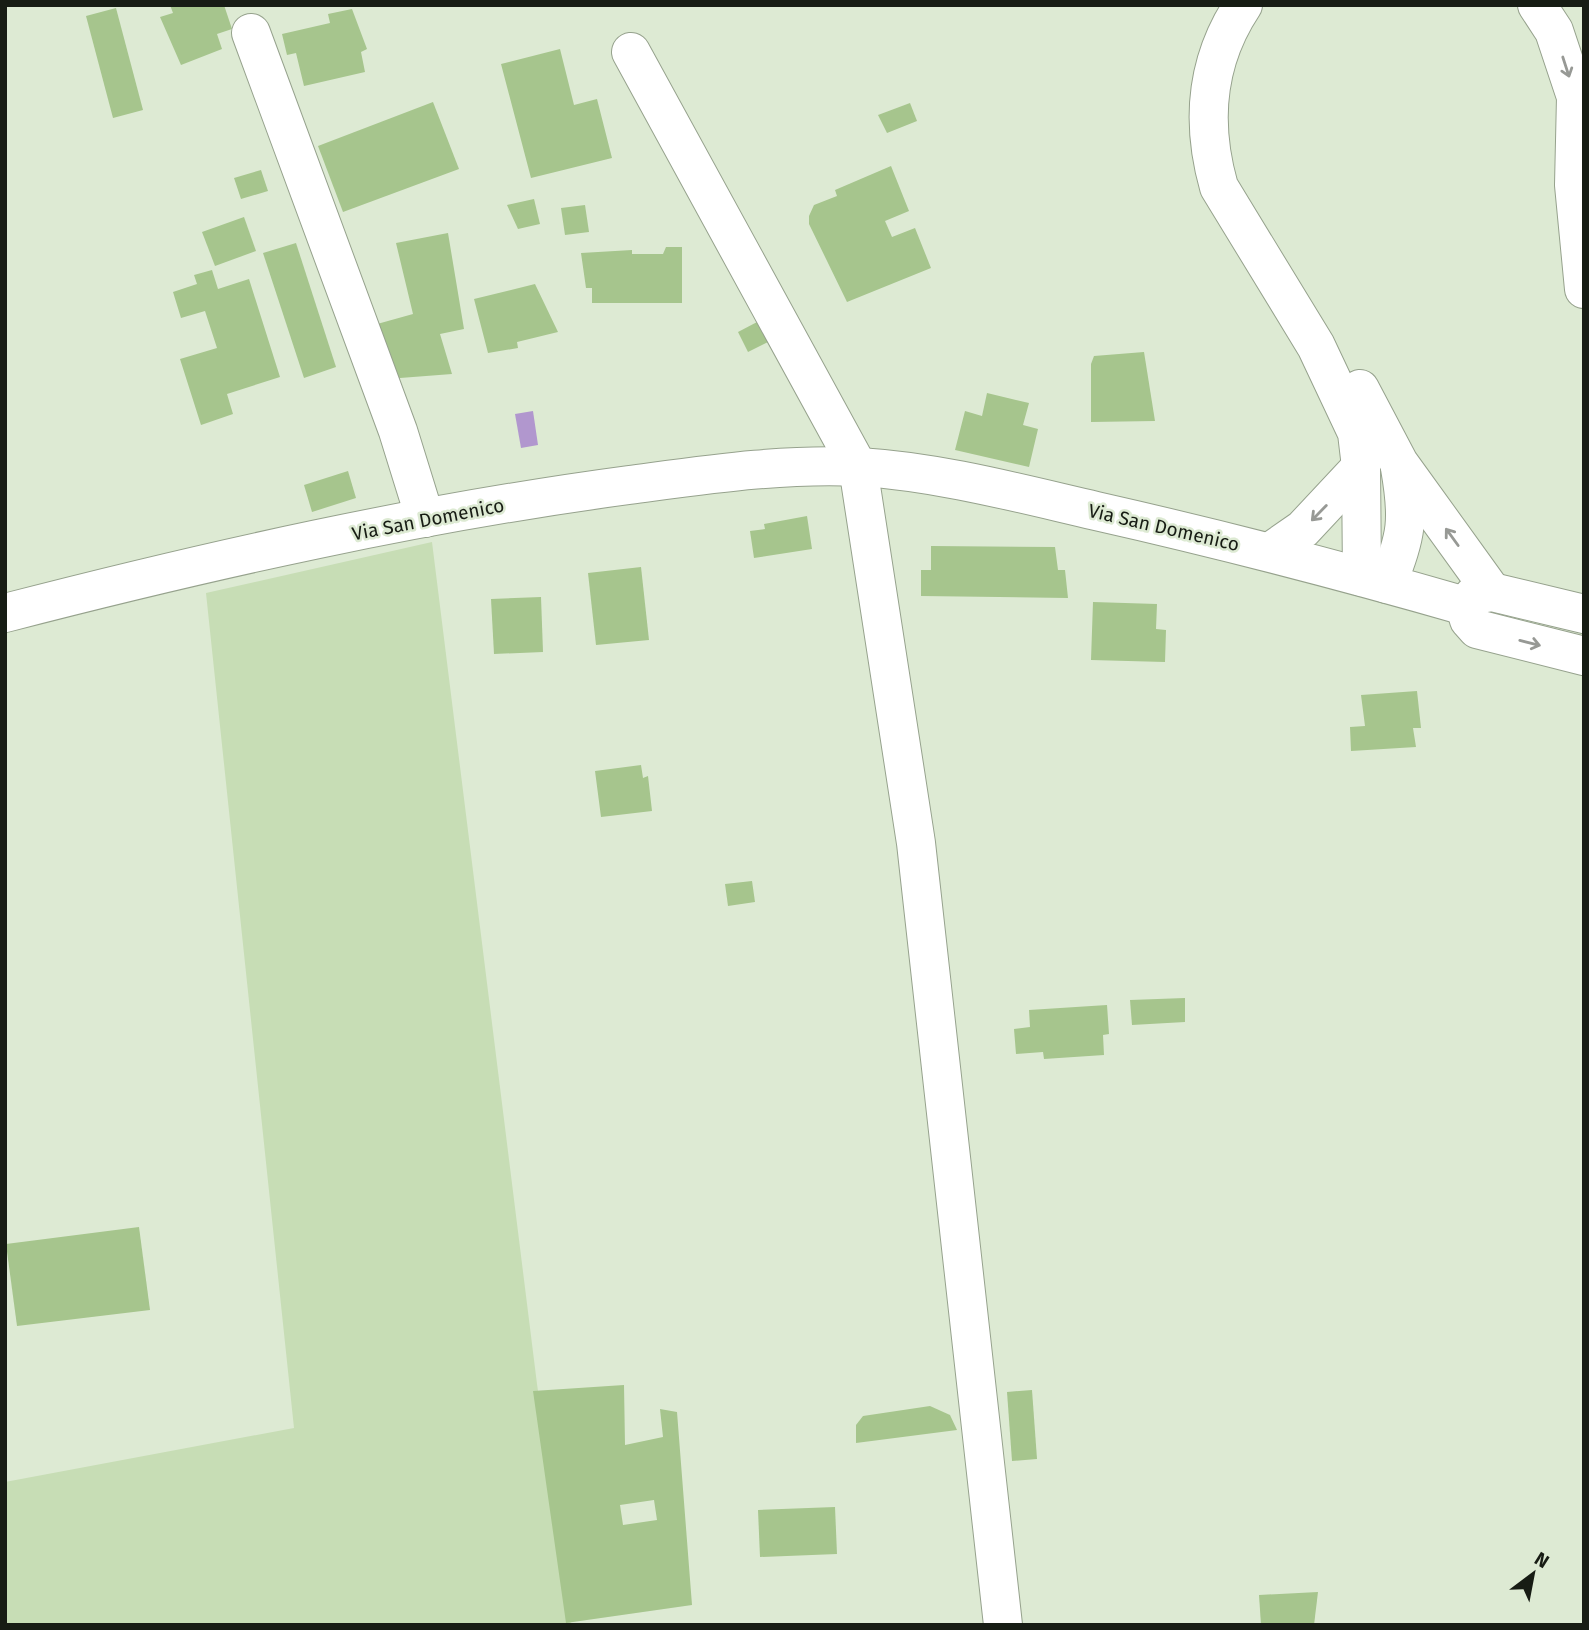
<svg xmlns="http://www.w3.org/2000/svg" width="1589" height="1630" viewBox="0 0 1589 1630" font-family="'Fira Sans',sans-serif">
  <style>
    .green { fill: #c7ddb5 }
    .water { fill: #b197ce }
    .building { fill: #a6c58d; fill-rule: evenodd }
    .lines { fill: none; stroke-linecap: round; stroke-linejoin: round }
    .minor-casing { stroke: #96a28d; stroke-width: 40 }
    .highway-casing { stroke: #96a28d; stroke-width: 40 }
    .minor { stroke: #fff; stroke-width: 38 }
    .highway { stroke: #fff; stroke-width: 38 }
    .oneway { stroke: #979995 }
    .labels { text-anchor: middle; stroke-width: 5; stroke-linejoin: round; paint-order: stroke }
    .street-label { font-size: 19px; fill: #171c14; stroke: #ddead3 }
  </style>
  <rect width="100%" height="100%" fill="#ddead3"/>
  <polygon class="green" points="432,542 537,1384 571,1625 5,1625 5,1482 294,1428 206,593"/>
  <polygon class="water" points="533,411 538,445 521,448 515,414"/>
  <g class="building">
    <polygon points="170,5 224,5 232,29 217,34 222,49 181,65 160,17 173,13"/>
    <polygon points="116,8 143,110 113,118 86,16"/>
    <polygon points="352,9 367,49 361,52 365,72 304,86 296,53 287,55 282,34 330,23 328,14"/>
    <polygon points="560,49 574,105 597,99 612,158 531,178 501,64"/>
    <polygon points="433,102 459,169 343,212 318,146"/>
    <polygon points="910,103 917,121 887,133 878,115"/>
    <polygon points="891,166 909,211 885,221 892,237 915,228 931,268 847,302 809,224 809,216 814,205 837,196 835,190"/>
    <polygon points="261,170 268,191 241,199 234,178"/>
    <polygon points="534,199 540,224 518,229 507,205"/>
    <polygon points="585,205 589,232 565,235 561,208"/>
    <polygon points="244,217 256,251 215,266 202,232"/>
    <polygon points="448,233 464,329 440,334 452,374 387,379 370,326 413,314 396,243"/>
    <polygon points="296,243 336,367 304,378 263,253"/>
    <polygon points="666,247 682,247 682,303 592,303 592,288 586,288 581,253 632,250 632,254 663,254"/>
    <polygon points="212,270 218,289 249,279 280,377 227,394 233,414 201,425 180,359 217,348 205,311 181,318 173,292 197,284 194,275"/>
    <polygon points="535,284 558,332 517,342 518,348 488,353 474,299"/>
    <polygon points="759,321 770,341 748,352 738,332"/>
    <polygon points="1144,352 1155,421 1091,422 1091,364 1094,356"/>
    <polygon points="987,393 1029,403 1023,425 1038,429 1029,467 955,450 965,411 982,416"/>
    <polygon points="348,471 356,498 312,512 304,485"/>
    <polygon points="807,516 812,549 754,558 750,531 765,529 764,524"/>
    <polygon points="931,546 1055,547 1058,570 1065,570 1068,598 921,596 921,570 931,570"/>
    <polygon points="641,567 649,640 596,645 588,573"/>
    <polygon points="541,597 543,652 494,654 491,599"/>
    <polygon points="1093,602 1157,604 1156,629 1166,630 1165,662 1091,660"/>
    <polygon points="1417,691 1421,728 1413,728 1416,747 1351,751 1350,727 1365,726 1361,695"/>
    <polygon points="641,765 643,778 648,776 652,811 601,817 595,771"/>
    <polygon points="752,881 755,902 728,906 725,884"/>
    <polygon points="1185,998 1185,1022 1132,1025 1130,1000"/>
    <polygon points="1107,1005 1109,1034 1103,1035 1104,1055 1044,1059 1043,1052 1016,1054 1014,1029 1030,1027 1029,1010"/>
    <polygon points="139,1227 150,1310 17,1326 6,1244"/>
    <path d="M624,1385L625,1445L663,1437L660,1409L677,1412L692,1605L566,1623L533,1391ZM654,1500L657,1520L623,1525L620,1505Z"/>
    <polygon points="1032,1390 1037,1459 1012,1461 1007,1392"/>
    <polygon points="930,1406 950,1415 957,1430 856,1443 856,1425 863,1416"/>
    <polygon points="835,1507 837,1554 760,1557 758,1510"/>
    <polygon points="1318,1592 1314,1625 1261,1625 1259,1595"/>
  </g>
  <g class="lines">
    <g class="minor-casing">
      <g id="minor">
        <polyline points="251,33 398,431 425,518"/>
        <polyline points="631,52 858,467 916,843 1003,1625"/>
        <polyline points="1465,606 1469,620 1477,629 1584,656"/>
        <polyline points="1465,606 1474,595 1492,592 1584,614"/>
        <path d="M5,613C210,560 419,513 629,485C705,475 783,463 860,467C940,472 1018,493 1096,511C1220,539 1343,571 1465,606"/>
      </g>
    </g>
    <g class="highway-casing">
      <g id="highway">
        <path d="M1243,5C1205,62 1201,124 1219,187L1316,346L1357,433L1361,467L1362,577"/>
        <polyline points="1537,5 1554,31 1576,97 1574,185 1584,289"/>
        <polyline points="1360,389 1399,463 1492,592"/>
        <polyline points="1270,552 1303,529 1361,467"/>
        <path d="M1387,584C1407,536 1409,519 1400,468"/>
      </g>
    </g>
    <use href="#minor" class="minor"/>
    <use href="#highway" class="highway"/>
  </g>
  <defs><path id="oneway-shaft" d="M-6 0H5M1.5-3L5.5 0L1.5 3" fill="none" stroke-width="1.6" stroke-linecap="round" stroke-linejoin="round" transform="scale(1.75)"/></defs>
  <g class="oneway">
    <use href="#oneway-shaft" transform="translate(1566 67) rotate(72)"/>
    <use href="#oneway-shaft" transform="translate(1319 513) rotate(134)"/>
    <use href="#oneway-shaft" transform="translate(1452 537) rotate(-126)"/>
    <use href="#oneway-shaft" transform="translate(1530 643) rotate(14)"/>
  </g>
  <g class="labels">
    <g class="street-label">
      <text transform="translate(428 519) rotate(-11)" y="7">Via San Domenico</text>
      <text transform="translate(1164 527) rotate(13)" y="7">Via San Domenico</text>
    </g>
  </g>
  <rect width="1589" height="1630" fill="none" stroke="#171c14" stroke-width="14"/>
  <g transform="translate(1533 1574) rotate(32)" stroke="#ddead3" stroke-width="5" paint-order="stroke">
  <path d="M0-5L12 26L0 18L-12 26Z" fill="#171c14"/>
  <text y="-10" font-size="19" font-weight="bold" text-anchor="middle" fill="#171c14">N</text>
  </g>
</svg>
